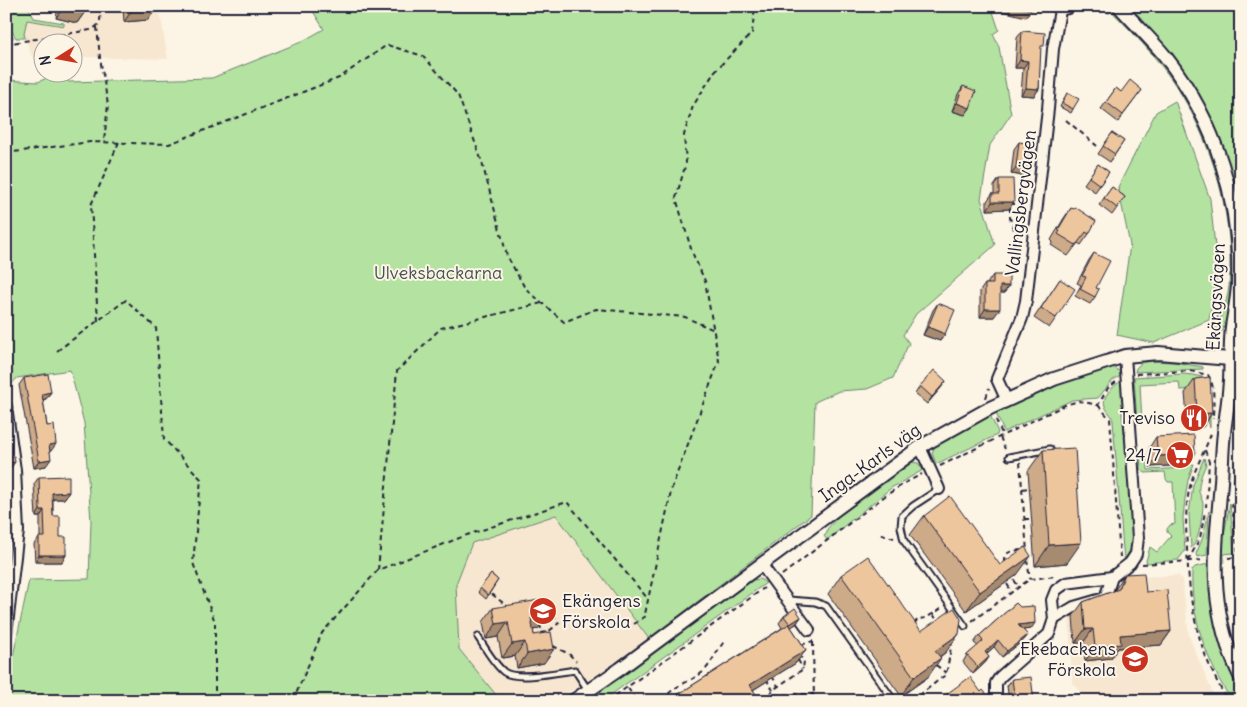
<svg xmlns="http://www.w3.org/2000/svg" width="1247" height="707" viewBox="0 0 1247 707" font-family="Delius,sans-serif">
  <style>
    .built { fill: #f8e7d0 }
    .green { fill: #b4e2a1; stroke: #6b826e }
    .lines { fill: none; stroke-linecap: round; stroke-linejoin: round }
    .service-casing { stroke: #22223b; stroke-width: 9 }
    .minor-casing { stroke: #22223b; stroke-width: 14 }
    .tertiary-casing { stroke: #22223b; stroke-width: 16 }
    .path { stroke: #22223b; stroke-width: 2; stroke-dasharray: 5 4; stroke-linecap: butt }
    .service { stroke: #fcf5e5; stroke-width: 5 }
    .minor { stroke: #fcf5e5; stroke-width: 10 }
    .tertiary { stroke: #fcf5e5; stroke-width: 12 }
    .wall { fill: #cdaa88; stroke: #22223b }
    .shaded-wall { fill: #a78b6f; stroke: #22223b }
    .building { fill: #eec69e; stroke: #22223b }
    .labels { text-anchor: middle; stroke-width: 4; stroke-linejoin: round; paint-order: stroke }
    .street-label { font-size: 18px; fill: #22223b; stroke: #fcf5e5 }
    .park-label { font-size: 18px; fill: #465254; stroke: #fcf5e5 }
    .poi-label { font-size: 18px; fill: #22223b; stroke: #fcf5e5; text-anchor: end }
  </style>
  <rect width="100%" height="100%" fill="#fcf5e5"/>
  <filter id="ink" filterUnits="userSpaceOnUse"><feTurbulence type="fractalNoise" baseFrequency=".02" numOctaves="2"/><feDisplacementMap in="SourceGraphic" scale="10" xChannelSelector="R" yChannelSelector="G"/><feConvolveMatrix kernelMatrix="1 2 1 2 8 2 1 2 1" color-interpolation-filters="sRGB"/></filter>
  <g filter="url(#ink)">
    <g class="built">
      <polygon points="58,6 159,6 168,59 73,57 72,42 42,42 42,57 32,57 24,34 27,20 64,26 65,20 56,18"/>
      <polygon points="557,515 649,639 592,681 551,701 501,701 459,649 456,584 472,543"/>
      <polygon points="1178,575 1182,579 1189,636 1216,701 1087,701 1072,682 1069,619 1073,613 1080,609 1116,606 1114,588 1135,587 1142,577"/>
    </g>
    <g class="green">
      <polygon points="6,6 28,6 34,18 64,23 64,26 27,20 24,33 25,38 16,38 6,21"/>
      <polygon points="314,6 991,6 999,30 993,34 999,47 1011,114 990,145 981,199 995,245 916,314 903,335 909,343 893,378 867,389 839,391 815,402 811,515 649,639 556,515 472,543 456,584 459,649 501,701 6,701 6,672 11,666 29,580 89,579 91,521 84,423 70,370 17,378 10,386 11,394 6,388 6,80 38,82 58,73 69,82 212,78 301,42 324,29 311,8"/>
      <path d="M1106,6H1109C1125,22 1142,38 1156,55C1209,119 1232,196 1231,277C1231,298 1231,327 1213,341C1218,322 1227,305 1229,286C1236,214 1208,125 1163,68C1146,46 1126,25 1106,6Z"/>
      <path d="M1130,6H1241V214C1226,129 1188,68 1130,6Z"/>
      <polygon points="1175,101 1210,199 1218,274 1209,320 1154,343 1117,335 1130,245 1118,187 1156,112"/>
      <polygon points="1154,361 1174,362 1203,367 1203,369 1135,372 1136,368 1142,362"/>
      <polygon points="1113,367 1119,371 1121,376 1113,380 1098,398 1072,400 1004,432 996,413 1076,377"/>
      <polygon points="1183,374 1193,375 1206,378 1210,412 1210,428 1200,389 1180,390 1179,382 1140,384 1142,423 1137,423 1134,377"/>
      <path d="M1123,380L1133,521L1132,539L1127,559L1124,558L1123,549L1113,421C1112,414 1107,412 1105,406C1101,395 1116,384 1123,380Z"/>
      <polygon points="990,415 998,432 997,435 936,464 932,453 935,445"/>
      <polygon points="1147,455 1148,470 1186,468 1188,465 1194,464 1188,480 1185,499 1183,518 1185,551 1178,560 1147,563 1146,561 1150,547 1157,552 1171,536 1167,532 1167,529 1170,525 1175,524 1173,482 1168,482 1166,479 1165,472 1145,473 1141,469 1140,456"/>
      <path d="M1204,458L1206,465C1202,472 1198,484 1199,492C1200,496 1202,499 1203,503C1203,514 1199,543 1191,548L1189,514L1193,485Z"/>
      <polygon points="912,462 918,463 923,470 891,488 827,540 824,536 827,533 827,529 847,507 902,466"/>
      <polygon points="1230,503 1234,553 1224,554 1224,563 1222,565 1223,539"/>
      <polygon points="1209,511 1207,555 1197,557 1196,554 1203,537"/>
      <path d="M1208,564C1209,592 1212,619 1221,646C1226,663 1241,684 1241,701H1232C1207,663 1190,616 1192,570L1195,567Z"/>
      <polygon points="760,579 766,583 612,694 602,701 586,701 753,580"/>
    </g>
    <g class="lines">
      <g class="service-casing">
        <g id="service">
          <polyline points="1009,457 1050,449"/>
          <polyline points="939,489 913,506 902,516 901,527 904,541 965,626"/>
          <polyline points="789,600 815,602 826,606 894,701"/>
          <path d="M478,637C485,648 494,664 504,672C516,681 560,672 575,670L588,690"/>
        </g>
      </g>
      <g class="minor-casing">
        <g id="minor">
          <polyline points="1007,401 997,379 1022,318 1026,301 1048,109 1053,49 1060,10 1068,8"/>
          <polyline points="6,406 15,470 18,531 6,634"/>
          <polyline points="920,447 939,489"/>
          <polyline points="761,564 809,630"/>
          <polyline points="1054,619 1074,607 1105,598 1112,577"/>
          <polyline points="996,701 996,683 1000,677 1049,634 1054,619 1052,600 1056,590 1066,583 1112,577 1130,563 1136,554 1138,538 1125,356"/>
        </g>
      </g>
      <g class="tertiary-casing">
        <g id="tertiary">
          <path d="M1119,6C1134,23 1151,39 1165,56C1216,121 1242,204 1238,286C1237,300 1234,313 1232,327C1230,345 1231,363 1230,380C1229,398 1226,415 1224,433C1222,449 1222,466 1221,482C1215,556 1207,608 1241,678"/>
          <polyline points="573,701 620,669 920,447 990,408 1054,379 1125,356 1158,353 1230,359"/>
        </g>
      </g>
      <g class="path">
        <polyline points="1102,6 1109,13"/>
        <polyline points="6,26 15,43"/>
        <polyline points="97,27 100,58 108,105 104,141"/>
        <path d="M6,44L90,30C103,25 100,19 100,6"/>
        <polyline points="1066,120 1097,146"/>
        <polyline points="6,153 90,142 169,144 339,78 387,45 423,56 458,95 481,159 507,256 525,288 564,322 596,309 685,317 714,330"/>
        <polyline points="1010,204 1026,204"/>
        <polyline points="1010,207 1010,218 1020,247"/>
        <polyline points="98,321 91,205 119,142"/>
        <polyline points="1210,347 1215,324 1223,303"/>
        <polyline points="57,351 126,300 156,328 164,439 201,479 193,563 215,622 215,692 225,701"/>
        <path d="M1136,374L1190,371L1208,375C1216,386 1213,406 1213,419"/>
        <polyline points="986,398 989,388"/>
        <polyline points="1098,405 1110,419 1120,557"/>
        <polyline points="996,420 1003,436"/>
        <path d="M1211,434C1204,453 1193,471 1189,491C1185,510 1186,529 1187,548C1189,606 1197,650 1228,701"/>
        <polyline points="1000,437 1005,449"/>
        <polyline points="1205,450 1209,462 1206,507"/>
        <polyline points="1020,462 1027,552"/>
        <polyline points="940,466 1065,405 1079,401 1098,405 1108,388 1116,382"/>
        <polyline points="1234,483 1235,473"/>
        <polyline points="1022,489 1029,488"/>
        <polyline points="1232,503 1238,557"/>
        <polyline points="1024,519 1032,519"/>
        <polyline points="881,534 894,538"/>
        <polyline points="1228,558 1241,557"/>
        <polyline points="1027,560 1030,579"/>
        <polyline points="1188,561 1200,538 1205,512"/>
        <path d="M1005,562C1004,551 1012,551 1021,550"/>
        <polyline points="1142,564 1205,560"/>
        <polyline points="378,570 397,371 441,328 542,303"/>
        <polyline points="782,575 885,496 905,483 922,474"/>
        <polyline points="1014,580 1019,587"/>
        <polyline points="1007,584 1012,592"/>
        <polyline points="492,594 508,607"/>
        <polyline points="933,614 938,622"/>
        <polyline points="972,621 1030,579 1056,576"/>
        <polyline points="540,624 542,634"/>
        <polyline points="634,624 646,616 645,614 672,487 719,361 705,281 692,252 676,198 686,163 684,135 693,106 715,71 752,33 755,6"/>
        <polyline points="914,624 918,619 926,618 942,608"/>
        <polyline points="541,633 548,632 559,623 551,611 546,610"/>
        <polyline points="813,642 814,701"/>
        <polyline points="801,645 813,641"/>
        <polyline points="553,646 569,654 576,661"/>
        <polyline points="798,660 803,669"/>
        <polyline points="936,665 946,673"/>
        <polyline points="772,676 778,686"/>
        <polyline points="766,679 773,690"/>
        <polyline points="628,688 636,701"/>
        <polyline points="770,695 773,690 803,669 804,661 800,656"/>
        <polyline points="293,701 322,633 378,570 467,535 567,502 648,599"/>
        <polyline points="608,701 764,588"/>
        <path d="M663,701C673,684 689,684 704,671C712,663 716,651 724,642"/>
        <polyline points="758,701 770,695 814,694"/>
        <polyline points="794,701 795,695"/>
        <polyline points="866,701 877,693"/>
        <polyline points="912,701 944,676 947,670 952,642"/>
      </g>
      <use href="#service" class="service"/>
      <use href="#minor" class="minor"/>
      <use href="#tertiary" class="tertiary"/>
    </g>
    <g class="wall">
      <polygon points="58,6 87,6 87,9 77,23 56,18"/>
      <polygon points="123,6 158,6 148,20 124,22"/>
      <polygon points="1022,31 1040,51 1039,89 1034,96 1021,95 1023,68 1015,68 1017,38"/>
      <polygon points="963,86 970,108 965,115 952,111 958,94"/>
      <polygon points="1116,88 1121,92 1142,90 1118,122 1101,109"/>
      <polygon points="1067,93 1073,109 1071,113 1060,107"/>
      <polygon points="1112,133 1124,141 1110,162 1098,154"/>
      <polygon points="1019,142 1025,176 1011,174 1014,149"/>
      <polygon points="1098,164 1109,172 1095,192 1084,184"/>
      <polygon points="999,179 1009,209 987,210 987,201 992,194 994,194 994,186"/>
      <polygon points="1112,187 1125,197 1112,215 1099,205"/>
      <polygon points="1071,208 1089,234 1081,245 1078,243 1068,256 1051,245 1053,242 1051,240 1064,218"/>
      <polygon points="1094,253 1096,288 1095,297 1090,304 1075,296 1081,285 1077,283 1089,260"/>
      <polygon points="993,275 1009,286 1004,293 1000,293 994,317 980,317 980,291 985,284 988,284 988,282"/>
      <polygon points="1060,279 1056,318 1049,328 1034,318"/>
      <polygon points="938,303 945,334 940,341 923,335 933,310"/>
      <polygon points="24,378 51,392 46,399 43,400 51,451 50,451 46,466 34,468 19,385"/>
      <polygon points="1195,379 1212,413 1203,427 1188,428 1185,393"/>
      <polygon points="946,381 927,404 915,394 920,386"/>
      <polygon points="1156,437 1195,454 1187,465 1150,467 1149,448"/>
      <polygon points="1043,450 1067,563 1035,566 1028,471"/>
      <polygon points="39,477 69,492 64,499 53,499 53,516 66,555 62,562 35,562 34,544 40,537 40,517 36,517 34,484"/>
      <polygon points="924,516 1000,565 1017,575 966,611 910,535"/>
      <polygon points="491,574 498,580 486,599 478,592"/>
      <polygon points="1125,574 1146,592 1171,631 1161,645 1118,648 1111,658 1085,661 1083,643 1075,643 1073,616 1083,602 1114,591"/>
      <polygon points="841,575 921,631 946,652 940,657 928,677 901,696 828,594"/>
      <polygon points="1016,603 1031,629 1023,630 1028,635 1023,641 1002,657 994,647 986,654 989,657 985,663 973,674 963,662 967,655 978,646 974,643 979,636"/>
      <polygon points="493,608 538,629 533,630 534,635 544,663 517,668 515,656 502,658 498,637 486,639 483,622"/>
      <polygon points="784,616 801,617 796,624 791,627 806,650 796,663 753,690 760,701 671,701 674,697 782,628 779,623"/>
      <polygon points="1012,679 1034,701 1009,701 1007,686"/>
    </g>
    <g class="shaded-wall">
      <polygon points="64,6 77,6 87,9 77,23 56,18"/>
      <polygon points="158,6 148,20 124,22 134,7"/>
      <polygon points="1005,6 1016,6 1031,10 1026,17 1002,11"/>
      <polygon points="1020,60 1028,61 1023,68 1015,68"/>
      <polygon points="1026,88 1039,89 1034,96 1021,95"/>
      <polygon points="957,103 970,108 965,115 952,111"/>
      <polygon points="1016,167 1030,169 1025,176 1011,174"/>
      <polygon points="992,202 1014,202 1009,209 987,210"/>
      <polygon points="1000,286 1009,286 1004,293 995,293"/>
      <polygon points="985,309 1000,309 994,317 980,317"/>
      <polygon points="928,327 945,334 940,341 923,335"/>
      <polygon points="946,381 941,388 927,404 932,397"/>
      <polygon points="51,392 46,399 37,401 42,394"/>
      <polygon points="1212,413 1203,427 1188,428 1197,414"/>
      <polygon points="56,444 51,451 44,452 49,445"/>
      <polygon points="1195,454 1187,465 1150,467 1158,456"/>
      <polygon points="51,459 46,466 34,468 39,461"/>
      <polygon points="15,462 8,472 6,472 6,464"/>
      <polygon points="69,492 64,499 47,499 52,493"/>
      <polygon points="40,510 44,510 40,517 36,517"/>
      <polygon points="1081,543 1067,563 1035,566 1049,545"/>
      <polygon points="39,555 66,555 62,562 35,562"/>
      <polygon points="1031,556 1017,575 966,611 980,592"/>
      <polygon points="548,615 538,629 521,632 531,618"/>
      <polygon points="801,617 796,624 784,632 790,624"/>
      <polygon points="508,622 498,637 486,639 496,624"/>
      <polygon points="1035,623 1031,629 1014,631 1018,625"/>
      <polygon points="1085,629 1093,629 1083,643 1075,643"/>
      <polygon points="1171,631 1161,645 1118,648 1111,658 1085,661 1095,647 1120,635"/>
      <polygon points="959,634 946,652 922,669 935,651"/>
      <polygon points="1028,635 1023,641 1002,657 1007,651"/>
      <polygon points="998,640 994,647 980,659 985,652"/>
      <polygon points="525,642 515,656 502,658 512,644"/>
      <polygon points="554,649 544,663 517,668 527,654"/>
      <polygon points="806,650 796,663 740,698 750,685"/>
      <polygon points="989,657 985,663 973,674 978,667"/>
      <polygon points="941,658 928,677 901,696 914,677"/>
    </g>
    <g class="building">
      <polygon points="77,6 87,6 87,9"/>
      <polygon points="134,6 155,6 134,7"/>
      <polygon points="1016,6 1032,6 1031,10"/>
      <polygon points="1022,31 1045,33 1044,46 1041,46 1039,89 1026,88 1028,61 1020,60"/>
      <polygon points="1130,80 1142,90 1123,115 1106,102 1116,88 1121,92"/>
      <polygon points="963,86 976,91 970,108 957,103"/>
      <polygon points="1067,93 1079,99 1073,109 1062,103"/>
      <polygon points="1112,133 1124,141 1115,154 1103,146"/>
      <polygon points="1019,142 1033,144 1030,169 1016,167"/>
      <polygon points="1098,164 1109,172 1100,185 1089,177"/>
      <polygon points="999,179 1013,179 1014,202 992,202 992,194 999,194"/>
      <polygon points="1112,187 1125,197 1117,208 1104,198"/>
      <polygon points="1075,207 1096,221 1089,234 1086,232 1076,245 1058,234 1060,231 1058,230 1071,208 1074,209"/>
      <polygon points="1094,253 1110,261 1096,288 1099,289 1095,297 1080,289 1086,277 1082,276"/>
      <polygon points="993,275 1009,275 1009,286 1000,286 1000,309 985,309 985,284 993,284"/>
      <polygon points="1060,279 1075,289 1056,318 1041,308"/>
      <polygon points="938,303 955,310 945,334 928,327"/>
      <polygon points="934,370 946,381 932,397 920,386"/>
      <polygon points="48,374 51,392 42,394 47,426 54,425 56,444 49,445 51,459 39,461 24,378"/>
      <polygon points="1210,377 1212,413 1197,414 1195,379"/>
      <polygon points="1194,435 1195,454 1158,456 1156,437"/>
      <polygon points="1075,448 1081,543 1049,545 1043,450"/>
      <polygon points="6,456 14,456 15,462 6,464"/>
      <polygon points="69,476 69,492 52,493 53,516 60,516 60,537 66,537 66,555 39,555 39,537 45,537 44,510 40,510 39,477"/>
      <polygon points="950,496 1000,565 1025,547 1031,556 980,592 924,516"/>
      <polygon points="868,556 921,631 954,608 961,619 959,634 935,651 941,658 914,677 841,575"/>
      <polygon points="1144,573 1146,592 1167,590 1171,631 1120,635 1121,644 1095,647 1093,629 1085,629 1083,602 1119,589 1125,574"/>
      <polygon points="491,574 498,580 488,595 480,588"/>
      <polygon points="545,599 548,615 531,618 534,635 551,632 554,649 527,654 525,642 512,644 508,622 496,624 493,608"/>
      <polygon points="1016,603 1020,607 1034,606 1035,623 1018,625 1028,635 1007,651 998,640 985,652 989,657 978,667 967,655 983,641 979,636"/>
      <polygon points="795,608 801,617 790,624 784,616"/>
      <polygon points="789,624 806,650 750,685 760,701 727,701 726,700 725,701 676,701 674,697"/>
      <polygon points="970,677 981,692 983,690 989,697 985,701 937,701"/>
      <polygon points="1031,677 1034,701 1015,701 1012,679"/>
    </g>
  </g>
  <defs>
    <g id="restaurant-disc" transform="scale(1.4375)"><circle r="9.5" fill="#c8321e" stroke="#fcf5e5"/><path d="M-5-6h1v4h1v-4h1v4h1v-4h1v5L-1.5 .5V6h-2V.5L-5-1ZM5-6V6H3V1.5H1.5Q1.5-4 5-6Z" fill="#fff"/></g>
    <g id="supermarket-disc" transform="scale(1.4375)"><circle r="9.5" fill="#c8321e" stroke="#fcf5e5"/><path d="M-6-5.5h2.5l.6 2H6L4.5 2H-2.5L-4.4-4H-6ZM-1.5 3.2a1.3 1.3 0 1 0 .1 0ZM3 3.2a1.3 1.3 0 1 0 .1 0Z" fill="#fff"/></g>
    <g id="school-disc" transform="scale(1.4375)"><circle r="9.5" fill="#c8321e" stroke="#fcf5e5"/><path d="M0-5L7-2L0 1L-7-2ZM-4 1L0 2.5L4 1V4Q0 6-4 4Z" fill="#fff"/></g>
  </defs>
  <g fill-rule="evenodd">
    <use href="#restaurant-disc" x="1194" y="418"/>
    <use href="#supermarket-disc" x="1180" y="455"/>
    <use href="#school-disc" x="543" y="611"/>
    <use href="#school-disc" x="1135" y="659"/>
  </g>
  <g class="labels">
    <g class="street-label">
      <text transform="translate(1021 203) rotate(-83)" y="6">Vallingsbergvägen</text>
      <text transform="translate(1216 297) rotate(-87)" y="6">Ekängsvägen</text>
      <text transform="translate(870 463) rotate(-36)" y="6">Inga-Karls väg</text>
    </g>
    <g class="park-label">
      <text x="438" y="279">Ulveksbackarna</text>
    </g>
    <g class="poi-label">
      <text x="1175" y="424">Treviso</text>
      <text x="1161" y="461">24/7</text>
      <text x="562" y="607" text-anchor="start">Ekängens<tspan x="562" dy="21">Förskola</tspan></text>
      <text x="1116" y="655">Ekebackens<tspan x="1116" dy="21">Förskola</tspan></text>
    </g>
  </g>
  <rect width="1247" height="707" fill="none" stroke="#fcf5e5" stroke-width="25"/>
  <rect x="12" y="12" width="1222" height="682" fill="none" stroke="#22223b" stroke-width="2" filter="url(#ink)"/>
  <g transform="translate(58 58) rotate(259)"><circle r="24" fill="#fcf5e5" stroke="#a5a1a1"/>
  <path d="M0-4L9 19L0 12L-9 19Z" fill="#c8321e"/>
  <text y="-8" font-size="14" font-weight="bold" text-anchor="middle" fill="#22223b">N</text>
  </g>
</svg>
